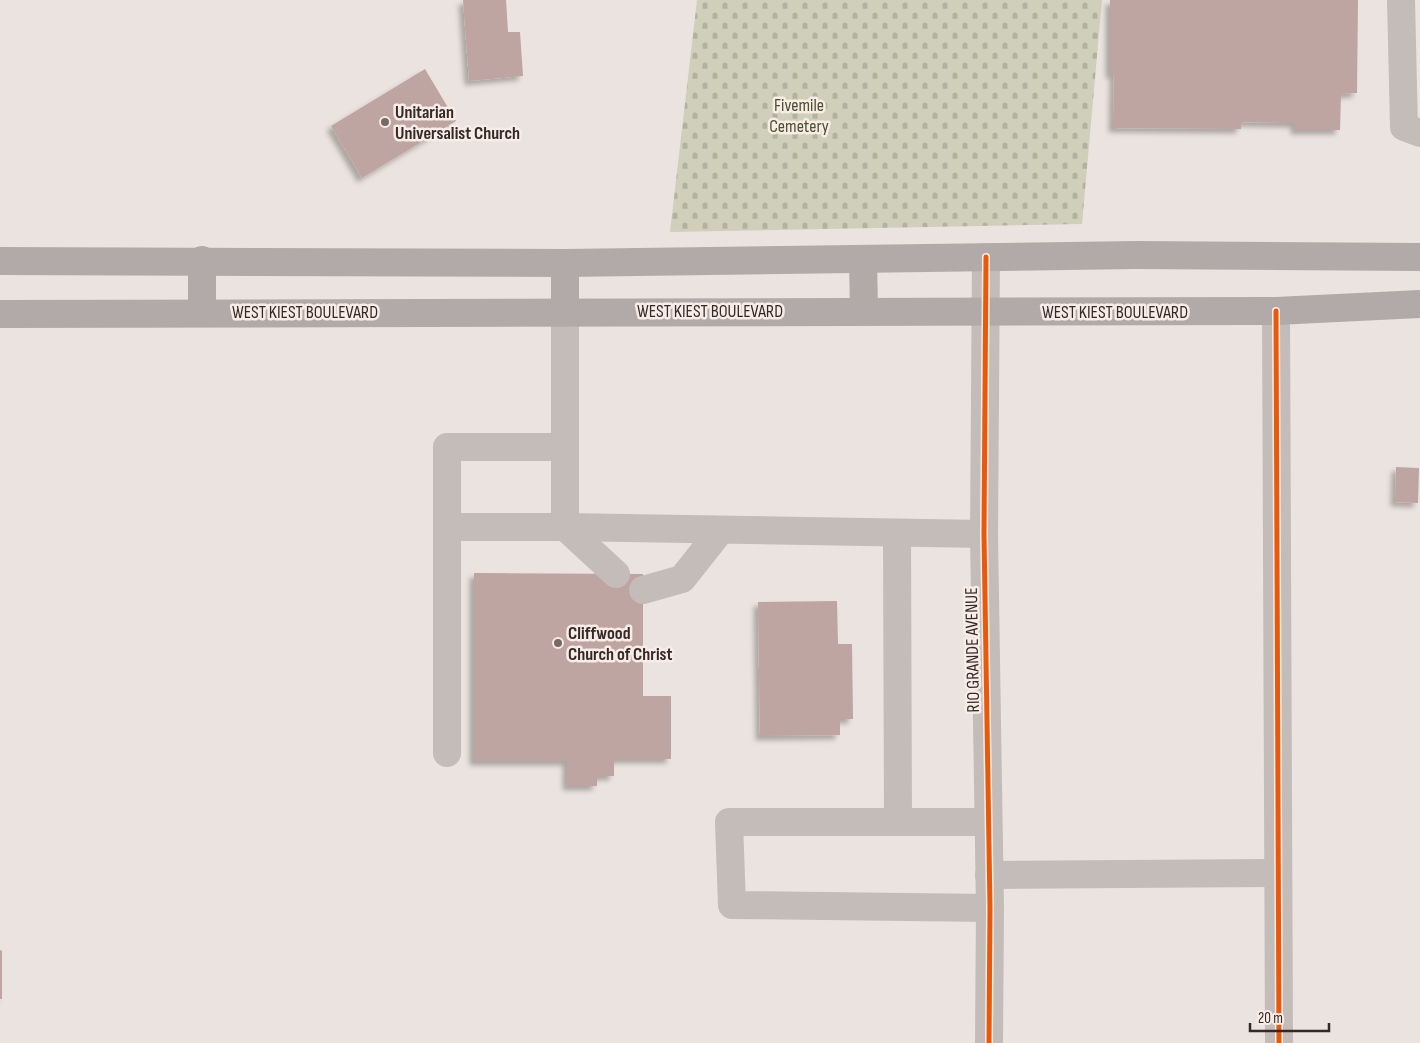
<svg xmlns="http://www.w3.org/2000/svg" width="1420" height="1043" viewBox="0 0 1420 1043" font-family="'Sofia Sans Condensed',sans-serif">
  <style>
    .cemetery { fill: url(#cemetery-stones) }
    .building { fill: #bea5a1; filter: url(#shadow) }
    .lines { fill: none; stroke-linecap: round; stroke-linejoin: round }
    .minor { stroke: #c4bcb8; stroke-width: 28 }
    .major { stroke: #b2aaa8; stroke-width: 28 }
    .cycleway-casing { stroke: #f8ece6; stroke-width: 8 }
    .cycleway { stroke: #e8590c; stroke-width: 5 }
    .poi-dot { fill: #746a67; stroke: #f8ece6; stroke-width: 2 }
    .labels { text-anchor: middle; stroke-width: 5; stroke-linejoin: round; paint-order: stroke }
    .park-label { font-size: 18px; fill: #49502c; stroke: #f8ece6 }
    .poi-label { font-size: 18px; font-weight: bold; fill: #342927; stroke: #f8ece6; text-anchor: start }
    .street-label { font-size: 18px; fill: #342927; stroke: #f8ece6 }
  </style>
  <defs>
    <pattern id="cemetery-stones" width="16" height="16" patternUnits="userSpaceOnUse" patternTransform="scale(1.25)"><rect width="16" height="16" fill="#cfcfba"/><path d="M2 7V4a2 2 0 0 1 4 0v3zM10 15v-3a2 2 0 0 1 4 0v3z" fill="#b2b2a0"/></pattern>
    <filter id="shadow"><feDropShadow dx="-4.5" dy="4.5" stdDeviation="2.5" flood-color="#0004"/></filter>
  </defs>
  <rect width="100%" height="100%" fill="#ebe3df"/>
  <polygon class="cemetery" points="697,0 1102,0 1082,224 670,232"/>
  <g class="building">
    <polygon points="463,0 506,0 508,32 520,32 523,76 469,81"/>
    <polygon points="1110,0 1358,0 1357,93 1341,94 1340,130 1295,130 1295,123 1292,123 1241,122 1241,129 1113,128 1114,74 1110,74"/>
    <polygon points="425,69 456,121 362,178 331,126"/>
    <polygon points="1396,467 1419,468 1418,503 1395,502"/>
    <polygon points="474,573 643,574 643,696 671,696 671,759 614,759 614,776 597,776 597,786 567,786 567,761 474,761"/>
    <polygon points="837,601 838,644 852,644 853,719 840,719 840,735 760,736 758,602"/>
    <polygon points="0,950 2,951 2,999 0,999"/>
  </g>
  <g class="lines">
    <g class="minor">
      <polyline points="1401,0 1404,127 1420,133"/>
      <polyline points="986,257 984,534 990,908 989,1043"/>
      <polyline points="565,311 565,527 984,534"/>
      <polyline points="1276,311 1279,1043"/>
      <polyline points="447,527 565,527 616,574"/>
      <polyline points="897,533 898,822 729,822 732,905 990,908"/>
      <polyline points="643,590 682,579 720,531"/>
      <polyline points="447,753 447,447 564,447"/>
      <polyline points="898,822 988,822"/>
      <polyline points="989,875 1278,873"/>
    </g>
    <g class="major">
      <polyline points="863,259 864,311"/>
      <polyline points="202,260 202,312"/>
      <polyline points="0,261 565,263 1137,255 1420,257"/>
      <polyline points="565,263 565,311"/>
      <polyline points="0,314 1276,311 1420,304"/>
    </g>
    <g class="cycleway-casing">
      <g id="cycleway">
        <polyline points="986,257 984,534 990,908 989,1043"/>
        <polyline points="1276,311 1279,1043"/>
      </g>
    </g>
    <use href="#cycleway" class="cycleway"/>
  </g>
  <g class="poi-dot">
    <circle cx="385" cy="122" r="5"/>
    <circle cx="558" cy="643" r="5"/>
  </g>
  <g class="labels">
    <g class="park-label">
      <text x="799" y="111">Fivemile<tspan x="799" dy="21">Cemetery</tspan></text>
    </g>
    <g class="poi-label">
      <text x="395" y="118">Unitarian<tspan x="395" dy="21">Universalist Church</tspan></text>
      <text x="568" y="639">Cliffwood<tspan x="568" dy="21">Church of Christ</tspan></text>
    </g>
    <g class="street-label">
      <text x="710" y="317">WEST KIEST BOULEVARD</text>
      <text x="305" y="318">WEST KIEST BOULEVARD</text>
      <text x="1115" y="318">WEST KIEST BOULEVARD</text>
      <text transform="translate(972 650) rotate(-91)" y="6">RIO GRANDE AVENUE</text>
    </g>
  </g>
  <path d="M1250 1023v8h79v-8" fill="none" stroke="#342927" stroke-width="2.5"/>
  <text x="1258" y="1023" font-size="15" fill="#342927" stroke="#f8ece6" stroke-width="4" paint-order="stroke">20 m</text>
</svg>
